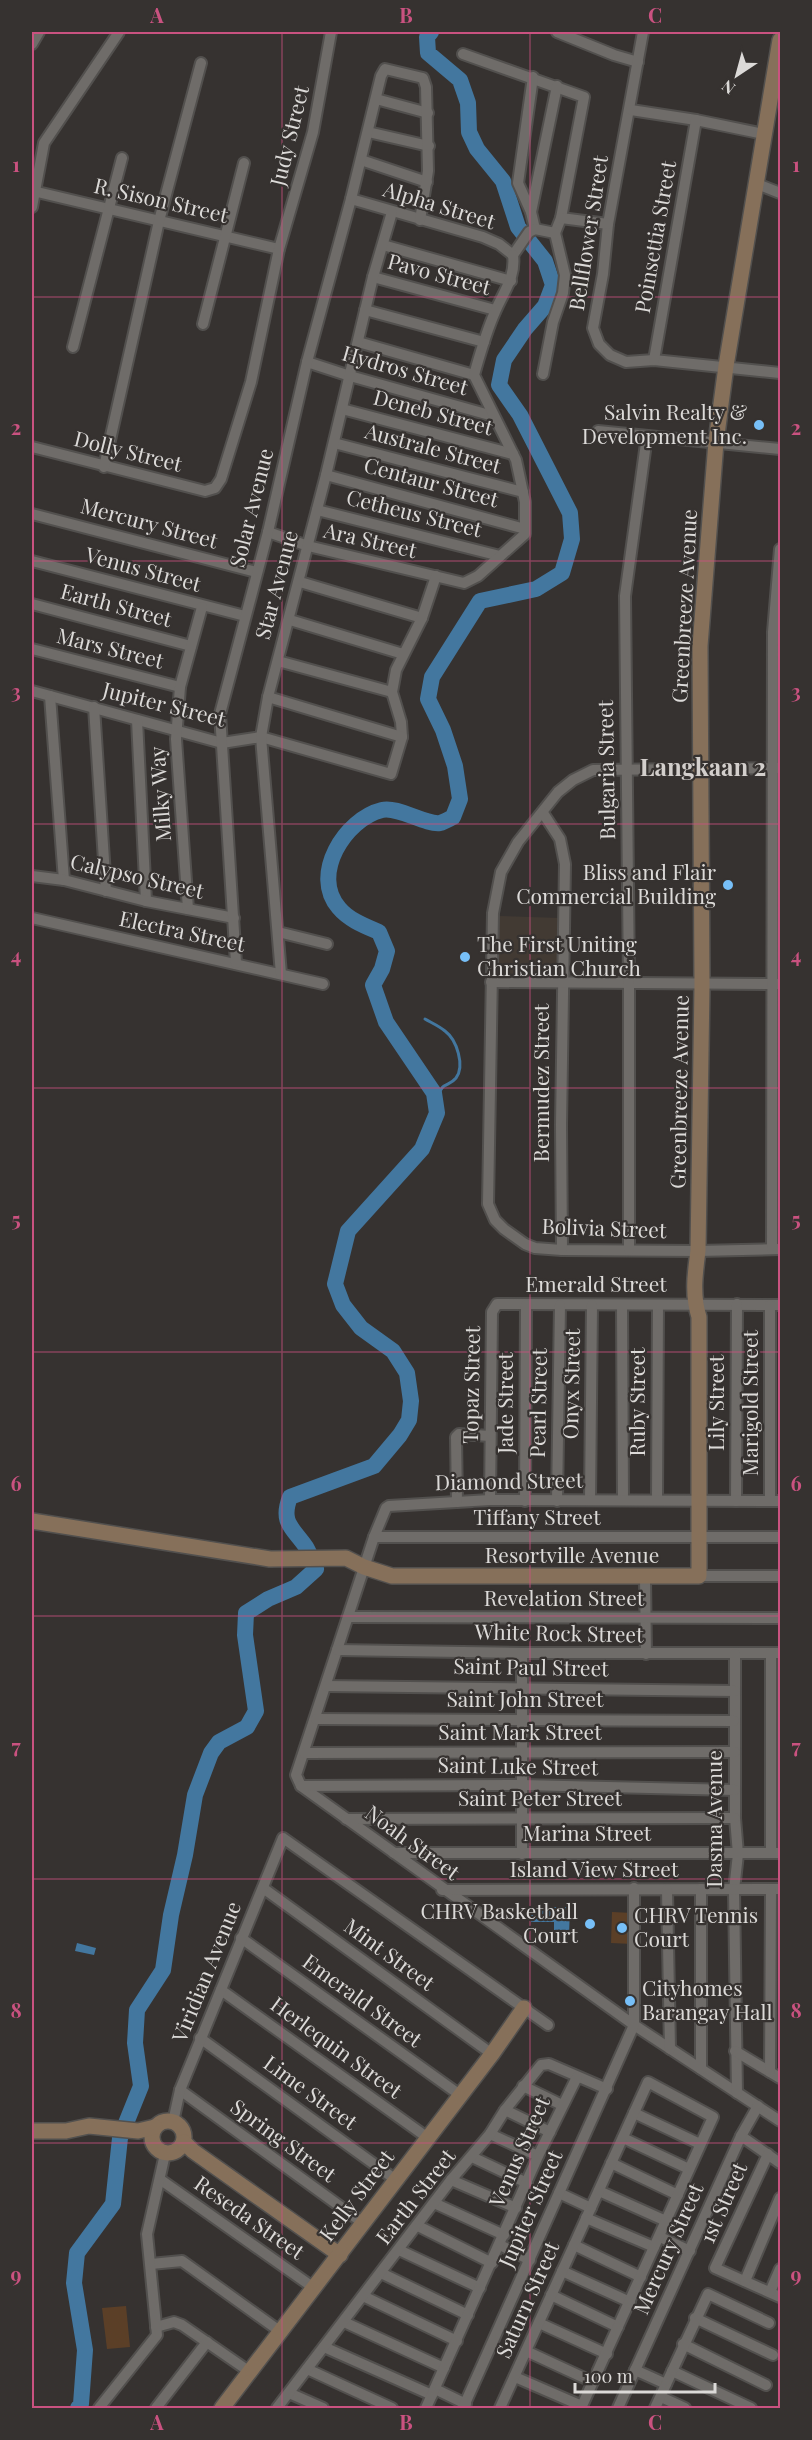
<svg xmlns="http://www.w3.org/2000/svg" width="812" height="2440" viewBox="0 0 812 2440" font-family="'Playfair Display',serif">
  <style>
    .built { fill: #423a33 }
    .green { fill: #5b3f27 }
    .water { fill: #43779f }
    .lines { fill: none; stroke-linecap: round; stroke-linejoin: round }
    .stream { stroke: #43779f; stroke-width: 3 }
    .river { stroke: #43779f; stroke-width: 16 }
    .street-casing { stroke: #52504e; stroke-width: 14 }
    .secondary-casing { stroke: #52504e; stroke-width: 18 }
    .street { stroke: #6f6c69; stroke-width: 10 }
    .secondary { stroke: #86705a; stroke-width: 15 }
    .grid { fill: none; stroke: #ca5280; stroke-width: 1.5; stroke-opacity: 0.55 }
    .poi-dot { fill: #77bff7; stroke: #363230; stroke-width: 2 }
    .labels { text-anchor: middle; stroke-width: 4.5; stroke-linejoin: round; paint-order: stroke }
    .street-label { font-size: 21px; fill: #dcdad8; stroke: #363230 }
    .poi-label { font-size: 21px; fill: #dcdad8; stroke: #363230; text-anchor: end }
    .quarter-label { font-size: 24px; font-weight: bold; fill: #d3cfcc; stroke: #363230 }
    .neatline { fill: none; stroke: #ca5280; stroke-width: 2 }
    .grid-label { font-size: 20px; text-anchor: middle; font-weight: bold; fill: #ca5280 }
  </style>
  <rect width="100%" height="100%" fill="#363230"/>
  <polygon class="built" points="499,916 560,918 558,982 497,980"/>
  <g class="green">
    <polygon points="612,1912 633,1913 632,1944 611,1943"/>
    <polygon points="126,2306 130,2347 107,2349 102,2308"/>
  </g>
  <g class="water">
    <polygon points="531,1907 570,1907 569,1936 554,1936 554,1922 531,1922"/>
    <polygon points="77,1943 96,1948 94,1955 75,1951"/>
  </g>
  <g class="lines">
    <path class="stream" d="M425,1019C432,1023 439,1026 445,1031C457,1040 465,1066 456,1078C452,1083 449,1083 444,1086C439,1090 438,1096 435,1102"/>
    <path class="river" d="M78,2408L81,2404L85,2350L74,2283L77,2253L113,2204L120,2138L141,2086L135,2043L137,2010L163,1970L171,1915L185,1855L195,1795L211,1753L219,1742L247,1727L256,1711L245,1635L246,1613L268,1599L296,1587L316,1569C313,1562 310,1554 306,1547C293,1528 280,1523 290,1497L374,1466L400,1435L409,1420L411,1401L407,1373L393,1351L361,1328L343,1305L335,1284L348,1231L422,1149L437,1113L434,1093L386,1022L373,985L382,969L387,951L379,932C365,926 349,920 339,908C310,875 345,819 382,810C398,806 425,825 440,823C444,822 449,819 453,817L460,799L455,766L443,730L428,699L432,677L480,601L536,589L562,573L572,539L570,513L520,415L499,385L504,360L525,329L545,306L553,285L545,261L518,227L503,181L477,149L469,132L468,103L460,80L428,53L427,37L431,32"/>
    <g class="street-casing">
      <g id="street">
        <polyline points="557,32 614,55 638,62"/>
        <polyline points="643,32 608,224 603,274 593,328 599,344 610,355 626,362 654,360 780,373"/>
        <polyline points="32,44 39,32"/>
        <polyline points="463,54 584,97 561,218 555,233"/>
        <polyline points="533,77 518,183 531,212 535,229"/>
        <polyline points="376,99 428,113"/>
        <polyline points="631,110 696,120 764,134"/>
        <polyline points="368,132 429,146"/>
        <polyline points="361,160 427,182"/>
        <polyline points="757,184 780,193"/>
        <polyline points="33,191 279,249"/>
        <polyline points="351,199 483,237 499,244 513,255"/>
        <polyline points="32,207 44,143 119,32"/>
        <polyline points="531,212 557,86"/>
        <polyline points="561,218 608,224"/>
        <polyline points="383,245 511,281"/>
        <polyline points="513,255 529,232 535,229 555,233 565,275 563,293 553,322 543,374"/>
        <polyline points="373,277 495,310"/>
        <polyline points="365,310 484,342"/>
        <polyline points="203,324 244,163"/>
        <polyline points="358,342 474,375"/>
        <polyline points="73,347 122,158"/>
        <polyline points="654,360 696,120"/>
        <polyline points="307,362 350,376 493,416"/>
        <polyline points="342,409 513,454"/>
        <polyline points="598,431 780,449"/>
        <polyline points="334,443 523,492"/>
        <polyline points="32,447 205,491 215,488 221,479 251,382 279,249 313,132 331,32"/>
        <polyline points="104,467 159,221 201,63"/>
        <polyline points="326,475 525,529"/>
        <polyline points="317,510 500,556"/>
        <polyline points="32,514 256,572"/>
        <path d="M268,532L308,546L464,583L478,576L525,534V502L516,460L474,375C480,354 486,332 495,312C503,292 516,278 513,255"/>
        <polyline points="32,561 245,616"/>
        <polyline points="300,582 422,618"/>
        <polyline points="32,604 191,646"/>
        <polyline points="290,620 403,654"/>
        <polyline points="32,649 180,687"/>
        <polyline points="278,661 392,692"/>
        <polyline points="32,691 222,743 261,737 391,774 402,737 401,722 392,692 396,670 422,618 436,576"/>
        <polyline points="50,696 64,880"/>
        <polyline points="268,697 402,737"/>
        <polyline points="94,707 106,891"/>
        <polyline points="137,720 146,901"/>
        <polyline points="780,768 593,770 573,780 558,792 518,842 501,872 493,913 488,1204 495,1220 504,1229 525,1244 535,1248 562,1250 698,1251 780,1249"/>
        <polyline points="543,813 560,839 565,864 561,1125 562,1250"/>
        <polyline points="32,876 64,880 146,901 234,918"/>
        <polyline points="188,909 176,739 180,687 202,607"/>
        <polyline points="32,918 323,984"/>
        <polyline points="278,932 327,944"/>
        <polyline points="236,963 220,714 268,532 307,362 351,199 381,76 385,69 423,78 426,87 428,171 420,220"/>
        <polyline points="281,974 261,737 268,697 326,475 373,277 392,212"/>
        <polyline points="491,982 780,984"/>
        <polyline points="772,1249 773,632 780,549"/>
        <polyline points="629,1250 629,984 625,596 647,436"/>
        <polyline points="622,1305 623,1500"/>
        <polyline points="657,1499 658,1305"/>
        <polyline points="490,1500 492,1312 497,1304 780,1305"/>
        <polyline points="590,1500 592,1305"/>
        <polyline points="525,1501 526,1305"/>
        <polyline points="557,1501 560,1305"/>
        <polyline points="736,1501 737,1304"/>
        <polyline points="770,1501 770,1305"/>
        <polyline points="780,1501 490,1500 389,1506 386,1508 374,1537 296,1775 301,1786 634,2025 780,2121"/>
        <polyline points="457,1502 456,1437 459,1434 490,1436"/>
        <polyline points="374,1537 780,1537"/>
        <polyline points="699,1576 780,1576"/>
        <polyline points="645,1578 646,1654"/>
        <polyline points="348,1617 780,1618"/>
        <polyline points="337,1650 522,1653 780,1653"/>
        <polyline points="771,1653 771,1852"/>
        <polyline points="735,1654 735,1818 738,1854 734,1890 737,2093"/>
        <polyline points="326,1686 735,1691"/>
        <polyline points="316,1719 734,1721"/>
        <polyline points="304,1753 735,1752"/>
        <polyline points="301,1786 522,1785 735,1790"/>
        <polyline points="346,1819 735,1818"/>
        <polyline points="394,1853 780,1853"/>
        <polyline points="522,1854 522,1653"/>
        <polyline points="263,1888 492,2054"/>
        <polyline points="442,1890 780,1889"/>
        <polyline points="667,1890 670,2049"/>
        <polyline points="241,1938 460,2095"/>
        <polyline points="221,1990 428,2138"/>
        <polyline points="200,2038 396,2180"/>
        <polyline points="735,2051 780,2078"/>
        <polyline points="701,2069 701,1889"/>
        <polyline points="770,2072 771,1890"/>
        <polyline points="523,2086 562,2105"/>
        <polyline points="180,2090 363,2223"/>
        <polyline points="505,2110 550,2132"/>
        <polyline points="634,2113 700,2144"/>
        <polyline points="173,2122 180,2090 283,1838 548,2025"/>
        <polyline points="490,2134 538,2156"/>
        <polyline points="741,2136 780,2163"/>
        <polyline points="623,2138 689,2169"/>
        <polyline points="768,2154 715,2268 780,2297"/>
        <polyline points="472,2157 527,2183"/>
        <polyline points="611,2163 678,2195"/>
        <polyline points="161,2180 314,2288"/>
        <polyline points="451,2180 516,2208"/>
        <polyline points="599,2191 666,2221"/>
        <polyline points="559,2193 591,2208"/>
        <polyline points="434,2203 504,2235"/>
        <polyline points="586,2218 654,2247"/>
        <polyline points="418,2226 492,2263"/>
        <polyline points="660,2237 690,2251"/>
        <polyline points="500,2245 530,2260"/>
        <polyline points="574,2245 641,2277"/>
        <polyline points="399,2250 480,2288"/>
        <polyline points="151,2264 182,2261 281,2332"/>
        <polyline points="562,2271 630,2302"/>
        <polyline points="381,2273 468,2315"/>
        <polyline points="745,2281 780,2198"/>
        <polyline points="770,2292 780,2269"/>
        <polyline points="551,2295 618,2327"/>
        <polyline points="363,2296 457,2341"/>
        <polyline points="695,2318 773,2355"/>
        <polyline points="344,2322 444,2368"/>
        <polyline points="539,2323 607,2354"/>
        <polyline points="156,2327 174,2322 182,2325 250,2372"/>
        <polyline points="683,2344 766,2385"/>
        <polyline points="324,2347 432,2395"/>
        <polyline points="526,2351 593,2382"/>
        <polyline points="307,2369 392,2408"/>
        <polyline points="635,2370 666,2384"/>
        <polyline points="672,2371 751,2408"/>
        <polyline points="515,2377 582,2406"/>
        <polyline points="435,2389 466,2404"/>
        <polyline points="289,2393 323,2408"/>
        <polyline points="661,2397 685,2408"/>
        <polyline points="99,2408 157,2335 147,2234 165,2154"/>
        <polyline points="156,2408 207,2342"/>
        <polyline points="277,2408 451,2180 490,2134 505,2110 541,2065 549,2064 607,2089"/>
        <polyline points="426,2408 538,2156 577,2077"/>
        <polyline points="463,2408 634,2025 634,1888"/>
        <polyline points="500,2408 648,2082 713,2117 581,2408"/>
        <polyline points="618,2408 741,2136 758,2106"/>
        <polyline points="655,2408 708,2294 769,2323"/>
      </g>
    </g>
    <g class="secondary-casing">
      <g id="secondary">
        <path d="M32,1521L270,1559L346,1558L364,1567L392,1576H699V1317C692,1295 695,1273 698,1251L702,985L700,646L716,442L726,366L780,40"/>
        <circle cx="168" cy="2137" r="16"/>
        <polyline points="32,2131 66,2131 89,2126 138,2131 155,2127"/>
        <polyline points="184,2142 193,2151 340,2255"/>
        <polyline points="222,2408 492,2054 524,2008"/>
      </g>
    </g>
    <use href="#street" class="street"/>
    <use href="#secondary" class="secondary"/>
  </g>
  <path class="grid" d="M282,32V2408M530,32V2408M32,297H780M32,561H780M32,824H780M32,1088H780M32,1352H780M32,1616H780M32,1879H780M32,2143H780"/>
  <g class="poi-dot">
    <circle cx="759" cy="425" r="6"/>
    <circle cx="728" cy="885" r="6"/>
    <circle cx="465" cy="957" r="6"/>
    <circle cx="590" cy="1924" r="6"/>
    <circle cx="622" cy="1928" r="6"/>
    <circle cx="630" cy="2001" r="6"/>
  </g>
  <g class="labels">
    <g class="street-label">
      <text transform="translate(290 136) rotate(-76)" y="7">Judy Street</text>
      <text transform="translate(161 201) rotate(13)" y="7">R. Sison Street</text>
      <text transform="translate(439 206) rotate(17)" y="7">Alpha Street</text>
      <text transform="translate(589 233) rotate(-81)" y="7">Bellflower Street</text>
      <text transform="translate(656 237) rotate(-80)" y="7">Poinsettia Street</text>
      <text transform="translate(439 275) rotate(15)" y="7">Pavo Street</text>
      <text transform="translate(405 371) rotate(16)" y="7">Hydros Street</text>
      <text transform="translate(433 413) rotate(15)" y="7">Deneb Street</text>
      <text transform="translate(433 449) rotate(15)" y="7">Australe Street</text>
      <text transform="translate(128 452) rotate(14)" y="7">Dolly Street</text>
      <text transform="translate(431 483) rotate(15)" y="7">Centaur Street</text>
      <text transform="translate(252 508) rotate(-76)" y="7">Solar Avenue</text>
      <text transform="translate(414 514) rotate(14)" y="7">Cetheus Street</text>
      <text transform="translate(149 524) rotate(15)" y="7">Mercury Street</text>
      <text transform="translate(370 541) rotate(13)" y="7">Ara Street</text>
      <text transform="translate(143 570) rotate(15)" y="7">Venus Street</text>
      <text transform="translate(277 585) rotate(-75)" y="7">Star Avenue</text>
      <text transform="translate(116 606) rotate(15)" y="7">Earth Street</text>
      <text transform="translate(685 606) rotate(-87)" y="7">Greenbreeze Avenue</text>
      <text transform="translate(110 649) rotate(14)" y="7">Mars Street</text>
      <text transform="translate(164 705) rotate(14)" y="7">Jupiter Street</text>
      <text transform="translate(607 770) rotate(-91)" y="7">Bulgaria Street</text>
      <text transform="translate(161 794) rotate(-94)" y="7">Milky Way</text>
      <text transform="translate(137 877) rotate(13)" y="7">Calypso Street</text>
      <text transform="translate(182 932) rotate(12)" y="7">Electra Street</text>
      <text transform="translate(542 1083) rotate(-90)" y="7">Bermudez Street</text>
      <text transform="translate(680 1092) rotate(-89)" y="7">Greenbreeze Avenue</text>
      <text transform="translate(604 1229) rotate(2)" y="7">Bolivia Street</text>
      <text x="596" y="1292">Emerald Street</text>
      <text transform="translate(572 1384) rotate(-89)" y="7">Onyx Street</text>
      <text transform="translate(472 1385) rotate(-89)" y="7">Topaz Street</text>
      <text transform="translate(638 1402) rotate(-90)" y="7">Ruby Street</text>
      <text transform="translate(506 1403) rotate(-90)" y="7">Jade Street</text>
      <text transform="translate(539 1403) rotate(-89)" y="7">Pearl Street</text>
      <text transform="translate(717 1403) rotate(-90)" y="7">Lily Street</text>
      <text transform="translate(751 1403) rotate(-90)" y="7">Marigold Street</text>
      <text transform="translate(509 1482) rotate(-1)" y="7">Diamond Street</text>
      <text x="537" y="1525">Tiffany Street</text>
      <text x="572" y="1563">Resortville Avenue</text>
      <text x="564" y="1606">Revelation Street</text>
      <text transform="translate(559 1634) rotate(1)" y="7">White Rock Street</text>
      <text transform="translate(531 1668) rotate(1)" y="7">Saint Paul Street</text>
      <text x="525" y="1707">Saint John Street</text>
      <text x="520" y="1740">Saint Mark Street</text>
      <text transform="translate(518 1767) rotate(1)" y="7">Saint Luke Street</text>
      <text x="540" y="1806">Saint Peter Street</text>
      <text transform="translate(715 1819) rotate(-90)" y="7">Dasma Avenue</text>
      <text x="587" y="1841">Marina Street</text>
      <text transform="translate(412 1843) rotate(36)" y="7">Noah Street</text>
      <text x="594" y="1877">Island View Street</text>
      <text transform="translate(389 1955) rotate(36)" y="7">Mint Street</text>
      <text transform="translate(207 1972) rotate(-68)" y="7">Viridian Avenue</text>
      <text transform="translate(362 2001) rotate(36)" y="7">Emerald Street</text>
      <text transform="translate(336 2048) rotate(36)" y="7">Herlequin Street</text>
      <text transform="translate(310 2093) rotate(36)" y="7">Lime Street</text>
      <text transform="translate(283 2141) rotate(36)" y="7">Spring Street</text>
      <text transform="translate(520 2152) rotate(-66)" y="7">Venus Street</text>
      <text transform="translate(357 2196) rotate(-53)" y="7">Kelly Street</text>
      <text transform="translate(416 2197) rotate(-52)" y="7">Earth Street</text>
      <text transform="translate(724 2203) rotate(-66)" y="7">1st Street</text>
      <text transform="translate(531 2209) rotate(-66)" y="7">Jupiter Street</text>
      <text transform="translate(249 2218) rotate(35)" y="7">Reseda Street</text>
      <text transform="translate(669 2249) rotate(-66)" y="7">Mercury Street</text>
      <text transform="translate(528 2300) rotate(-66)" y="7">Saturn Street</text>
    </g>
    <g class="poi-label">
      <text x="747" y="420">Salvin Realty &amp;<tspan x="747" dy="24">Development Inc.</tspan></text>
      <text x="716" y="880">Bliss and Flair<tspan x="716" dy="24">Commercial Building</tspan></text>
      <text x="477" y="952" text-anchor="start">The First Uniting<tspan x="477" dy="24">Christian Church</tspan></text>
      <text x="578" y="1919">CHRV Basketball<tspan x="578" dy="24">Court</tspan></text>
      <text x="634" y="1923" text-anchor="start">CHRV Tennis<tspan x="634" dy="24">Court</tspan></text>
      <text x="642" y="1996" text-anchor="start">Cityhomes<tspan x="642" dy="24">Barangay Hall</tspan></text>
    </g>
    <g class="quarter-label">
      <text x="703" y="776">Langkaan 2</text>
    </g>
  </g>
  <rect width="812" height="2440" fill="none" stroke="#363230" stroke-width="66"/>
  <g transform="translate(737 75) rotate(216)" stroke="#363230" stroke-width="4.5" paint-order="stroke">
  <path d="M0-4.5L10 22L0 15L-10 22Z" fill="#dcdad8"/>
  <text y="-9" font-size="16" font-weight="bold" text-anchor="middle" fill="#dcdad8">N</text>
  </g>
  <path d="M575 2383v9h140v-9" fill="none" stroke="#dcdad8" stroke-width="3"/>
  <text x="584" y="2383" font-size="18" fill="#dcdad8" stroke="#363230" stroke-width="4.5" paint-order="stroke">100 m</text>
  <rect x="33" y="33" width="746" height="2374" class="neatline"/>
  <g class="grid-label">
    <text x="157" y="23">A</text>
    <text x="406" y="23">B</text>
    <text x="655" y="23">C</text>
    <text x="16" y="172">1</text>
    <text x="796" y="172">1</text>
    <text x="16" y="435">2</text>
    <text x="796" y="435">2</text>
    <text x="16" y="699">3</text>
    <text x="796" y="699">3</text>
    <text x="16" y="963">4</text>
    <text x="796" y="963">4</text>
    <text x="16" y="1227">5</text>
    <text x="796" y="1227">5</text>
    <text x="16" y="1491">6</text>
    <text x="796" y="1491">6</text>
    <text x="16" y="1754">7</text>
    <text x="796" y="1754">7</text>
    <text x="16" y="2018">8</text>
    <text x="796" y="2018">8</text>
    <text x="16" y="2282">9</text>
    <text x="796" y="2282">9</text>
    <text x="157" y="2430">A</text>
    <text x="406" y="2430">B</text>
    <text x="655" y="2430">C</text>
  </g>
</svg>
